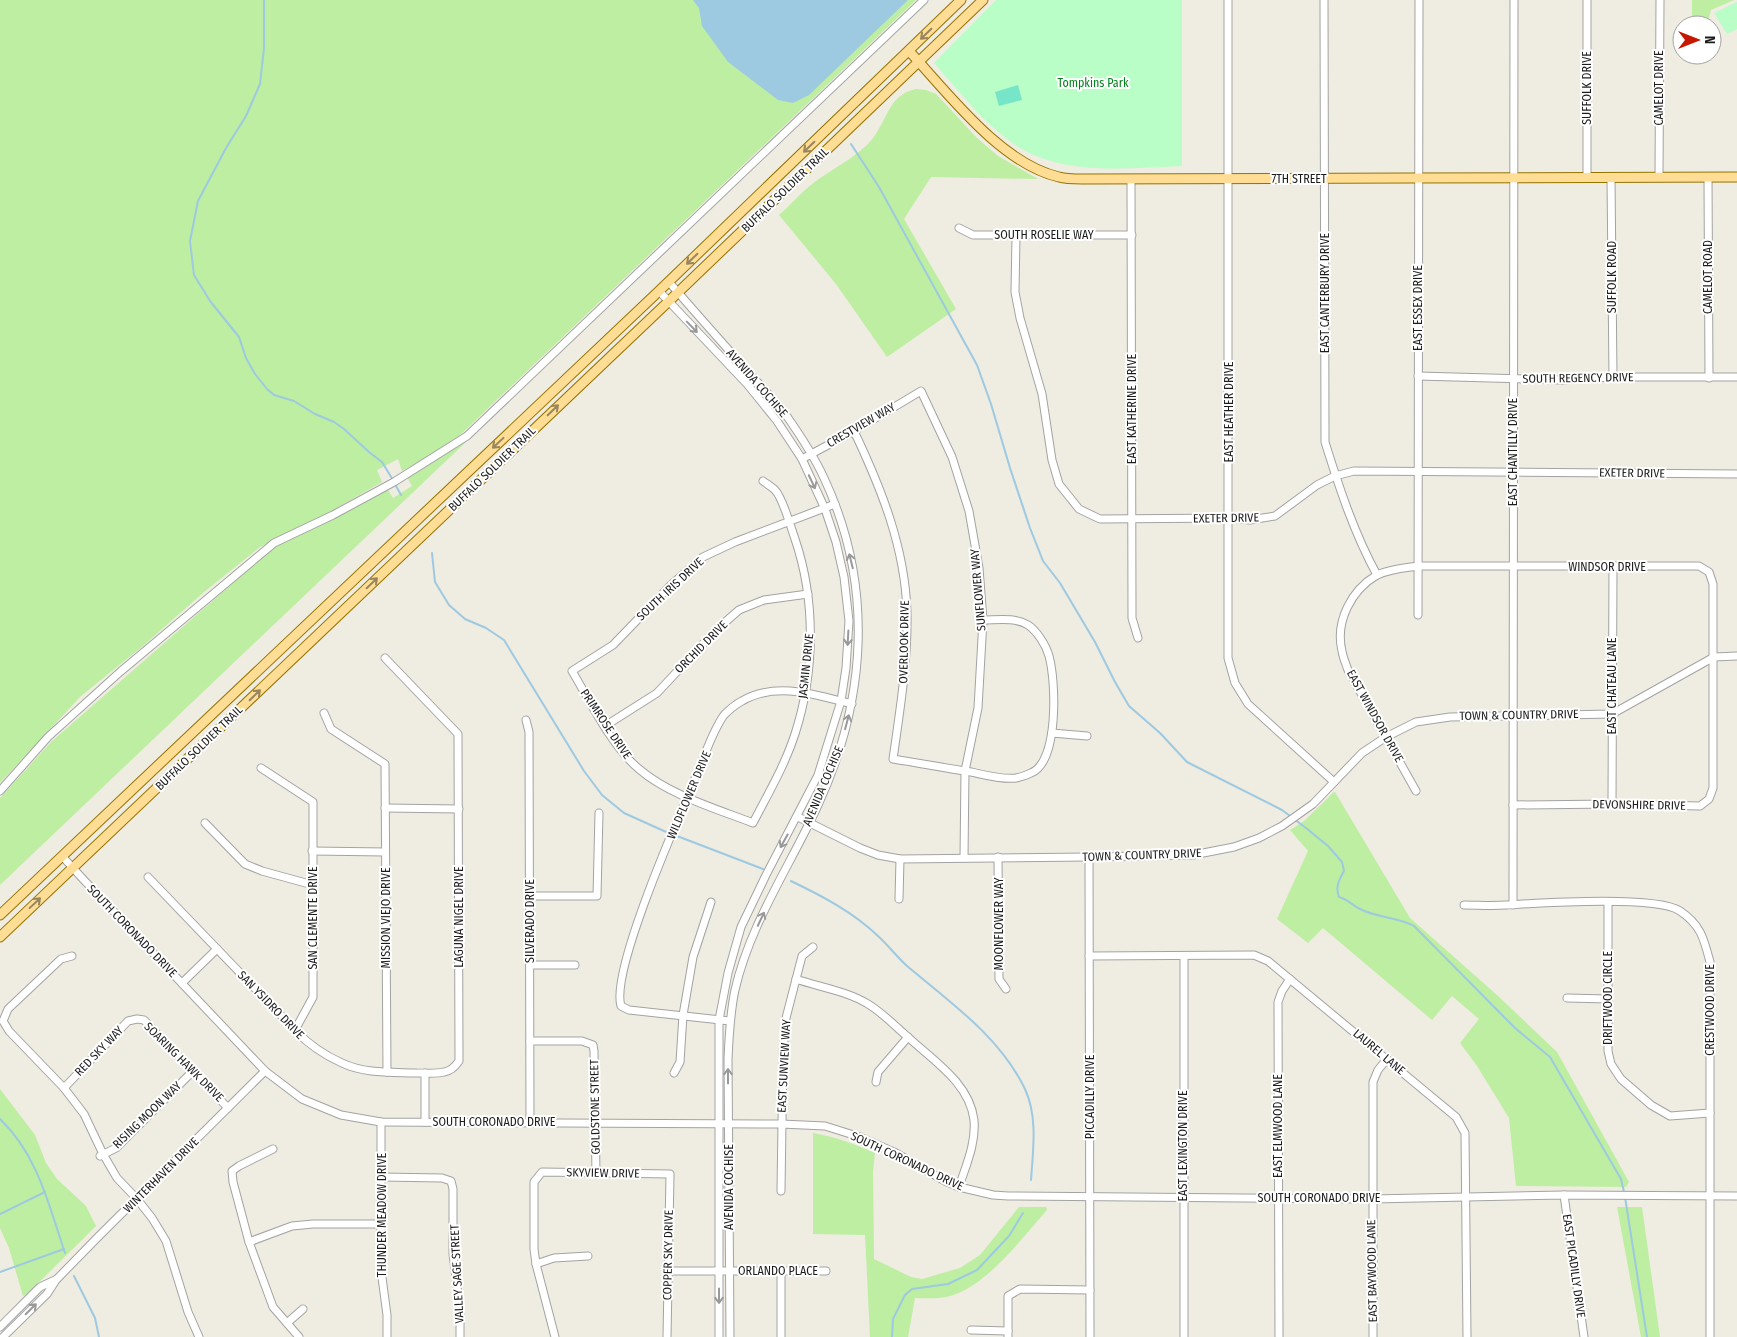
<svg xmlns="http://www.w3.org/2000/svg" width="1737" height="1337" viewBox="0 0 1737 1337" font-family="'Fira Sans Condensed',sans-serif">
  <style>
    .grass { fill: #beeea1 }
    .park { fill: #b9fec6 }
    .pitch { fill: #77e5c7 }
    .water { fill: #9dc9e1 }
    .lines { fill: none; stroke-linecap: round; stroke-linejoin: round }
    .stream { stroke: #9dc9e1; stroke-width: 2 }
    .minor-casing { stroke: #a3a3a3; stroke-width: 9 }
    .major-casing { stroke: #947400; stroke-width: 11 }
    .minor { stroke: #fff; stroke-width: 7 }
    .major { stroke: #ffdd95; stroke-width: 9 }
    .oneway { stroke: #99865f }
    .oneway2 { stroke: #999 }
    .labels { text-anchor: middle; stroke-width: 4; stroke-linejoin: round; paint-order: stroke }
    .park-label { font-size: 12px; fill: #02821b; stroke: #fff }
    .street-label { font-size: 12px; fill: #1c1c1c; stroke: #fff }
  </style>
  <rect width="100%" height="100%" fill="#efece1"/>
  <g class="grass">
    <polygon points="0,0 916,0 460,435 422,460 402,471 398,459 377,470 382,482 328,513 260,547 204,592 144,645 81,696 0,783"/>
    <polygon points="1692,0 1734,0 1711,10 1707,25 1692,25"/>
    <path d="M916,89L926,90L936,94L977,138L998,156L1038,179L931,177L904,219L956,309L887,357L836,284L779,215C792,204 802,191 816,181C833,169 852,159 867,145C887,126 886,95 916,89Z"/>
    <polygon points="467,441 0,885 0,798 51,742 279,543 386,487 393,498 412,486 406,475"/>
    <polygon points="1334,792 1335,792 1410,918 1497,995 1557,1052 1629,1182 1626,1187 1516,1186 1509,1118 1477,1066 1460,1043 1479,1019 1452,996 1432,1020 1323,928 1308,943 1277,919 1308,851 1290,830 1304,821"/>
    <polygon points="0,1089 35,1135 46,1163 57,1179 86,1206 96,1226 26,1295 23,1296 9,1248 0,1228"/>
    <path d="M813,1133C836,1137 855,1144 875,1153L873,1171L874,1259L911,1277L922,1279L960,1268L980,1255L1019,1207H1046L1047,1210C1021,1239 985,1289 946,1297C936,1299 925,1298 915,1298L908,1337H870L865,1235L813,1234Z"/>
    <polygon points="1617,1207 1642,1207 1660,1337 1641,1337"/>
  </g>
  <g class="park">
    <path d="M996,0H1182V166C1126,168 1060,177 1011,142C982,121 958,90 934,63Z"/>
    <polygon points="1737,2 1737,29 1727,34 1714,13"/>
  </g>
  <polygon class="pitch" points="1018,85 1022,100 999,106 995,92"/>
  <polygon class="water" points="693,0 908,0 809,95 793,103 778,100 728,62 702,26 699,8"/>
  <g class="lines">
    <g class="stream">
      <polyline points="264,0 264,48 260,84 246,116 226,148 198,201 190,241 194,275 210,301 239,337 246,358 255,374 267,389 274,395 294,401 315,414 334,422 344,429 369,452 382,462 393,480"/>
      <path d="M851,144L879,187L977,365L991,404L1010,468L1030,528L1043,561L1060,583L1095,642L1115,682L1129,706L1160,733L1187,762L1282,810L1306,828L1328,846L1342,862L1344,871C1339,880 1335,887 1339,897C1347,899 1352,905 1360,909C1377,918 1398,917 1414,926L1515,1028L1550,1057L1621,1179L1624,1192"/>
      <polyline points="395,484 401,495"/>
      <polyline points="432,553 435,582 449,605 465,619 486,628 504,640 584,771 602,795 624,813 664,831 763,869"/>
      <path d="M791,881C822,896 853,912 878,936C888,945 897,957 907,966C950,1002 1000,1037 1025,1089C1038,1117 1033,1150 1031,1180"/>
      <path d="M0,1119C38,1155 49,1206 65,1253"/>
      <polyline points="1625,1197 1647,1337"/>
      <polyline points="0,1214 45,1192"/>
      <polyline points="0,1272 64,1249"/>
      <polyline points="74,1276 95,1318 99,1337"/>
      <polyline points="892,1337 893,1319 905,1295 912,1289 948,1284 977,1270 1009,1236 1023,1213"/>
    </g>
    <g class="minor-casing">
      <g id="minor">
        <polyline points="1228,0 1228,658 1235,683 1248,704 1334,782"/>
        <path d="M1324,0L1325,442C1339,487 1354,533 1377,575"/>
        <polyline points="1587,0 1587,177"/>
        <polyline points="1659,176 1660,0"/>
        <polyline points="1611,177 1613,377"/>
        <polyline points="1708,177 1709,378"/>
        <polyline points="1131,179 1132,618 1138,638"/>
        <polyline points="959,228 973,235 1132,235"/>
        <polyline points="1016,236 1015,292 1020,318 1042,394 1052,460 1059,484 1079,509 1100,519 1229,518 1250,520 1275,516 1317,485 1335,476 1354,471 1737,474"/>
        <path d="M669,282C693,310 718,338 743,366C757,382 773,398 786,415C800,435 814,456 824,478C874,585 867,699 818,805C790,866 750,924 735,990C730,1013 729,1036 728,1059L730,1337"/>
        <polyline points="659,291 747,384 777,421 802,459 825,509 836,542 844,577 849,621 846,668 841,701 818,775 766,875 741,927 728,973 719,1020 719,1337"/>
        <polyline points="1418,376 1562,380 1613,377 1737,377"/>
        <path d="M854,431C881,488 905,547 907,612C908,661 900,710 893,759C919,763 945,768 971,772C985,775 1003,780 1016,778C1021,777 1027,775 1031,773C1059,762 1056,681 1049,656C1046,645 1037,631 1028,625C1015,617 997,620 983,620"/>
        <polyline points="802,459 854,431 921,391 952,457 969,511 979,568 983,620 978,708 965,771 964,858"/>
        <path d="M763,481C767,484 772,487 775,490C783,498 791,528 795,539C816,601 815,672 795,734C785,765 768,794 753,823C717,809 669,795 639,769C612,747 590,701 572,671L613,645L671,585L703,557L735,542L835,504"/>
        <polyline points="1418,615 1419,0"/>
        <polyline points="324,713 331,729 385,764 387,1072"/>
        <polyline points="526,720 529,732 530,1122"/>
        <polyline points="605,726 657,693 715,631 739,610 764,600 808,594"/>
        <polyline points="1052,733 1087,736"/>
        <polyline points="261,768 313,802 313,997 295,1030"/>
        <polyline points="0,791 48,737 120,672 274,543 333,515 394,482 467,436 924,0"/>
        <path d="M1416,791L1348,670C1346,664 1343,658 1342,651C1335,622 1351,590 1377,575C1389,569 1404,568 1418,566H1699L1709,572L1713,584V788L1709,799L1700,806L1612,804L1513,805"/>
        <polyline points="1612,804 1613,567"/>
        <polyline points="385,808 459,809"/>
        <polyline points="798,817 860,848 878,855 900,859 1089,857 1193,855 1234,847 1259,838 1282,826 1313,804 1362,753 1386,737 1416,722 1450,717 1612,714 1714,657 1737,656"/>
        <polyline points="205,823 245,864 262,871 313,885"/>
        <polyline points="312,851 385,852"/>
        <polyline points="62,856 82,878 265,1071 302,1099 341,1115 381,1122 781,1124 825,1126 860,1137 894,1152 945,1181 959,1187 993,1195 1008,1196 1372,1199 1564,1195 1737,1196"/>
        <polyline points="998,857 999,979 1006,989"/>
        <polyline points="1089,857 1090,1337"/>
        <path d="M148,877L295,1030C308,1044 324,1055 342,1063C365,1074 392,1072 417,1073C426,1073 436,1074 444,1072C451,1071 455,1067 459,1061L458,734L385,658"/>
        <polyline points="530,896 597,896 599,813"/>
        <polyline points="899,899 900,859"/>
        <polyline points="1608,902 1608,1051 1611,1064 1621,1079 1651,1105 1670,1116 1710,1113"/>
        <path d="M1464,905C1478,905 1492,906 1506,905C1540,903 1656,895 1680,911C1701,925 1704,939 1710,962V1337"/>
        <polyline points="1513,905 1514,0"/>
        <polyline points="72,956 61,959 8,1009 3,1021 9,1031 64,1088 84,1114 103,1154 117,1178 137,1199 152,1218 166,1241 188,1312 199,1337"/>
        <polyline points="1089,956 1254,955 1268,961 1456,1117 1465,1133 1467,1337"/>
        <polyline points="1184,956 1184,1337"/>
        <polyline points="530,965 575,965"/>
        <path d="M796,979C819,987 847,991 868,1004C883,1013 896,1027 909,1038C934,1061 970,1084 974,1120C976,1144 966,1165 959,1187"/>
        <polyline points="182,983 217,949"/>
        <polyline points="1567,998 1608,999"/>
        <path d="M730,1021L629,1010L621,1006C610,971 680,814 697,774C705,755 712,732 724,715C729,710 736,704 742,701C776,681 816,695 852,704"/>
        <polyline points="530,1041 582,1041 593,1045 594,1051 596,1174"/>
        <polyline points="674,1073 680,1062 683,1015 693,957 711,902"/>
        <polyline points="876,1082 878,1072 908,1037"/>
        <polyline points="64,1088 128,1021 137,1019 144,1020 228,1108"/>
        <polyline points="381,1122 381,1270 387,1315 387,1337"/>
        <polyline points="425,1122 425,1073"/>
        <polyline points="273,1149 239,1166 232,1171 233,1182 249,1242 273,1307 299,1337"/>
        <polyline points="100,1156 116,1148 193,1071"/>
        <polyline points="382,1177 442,1178 451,1181 453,1189 453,1254 460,1311 460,1337"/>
        <polyline points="781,1191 783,1053 786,1018 802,956 813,947"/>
        <polyline points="1564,1195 1584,1337"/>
        <polyline points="249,1242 292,1226 313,1224 382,1224"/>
        <polyline points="536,1264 554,1258 588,1256"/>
        <polyline points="668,1271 826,1271"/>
        <polyline points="287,1323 303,1309"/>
        <polyline points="0,1327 40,1287 55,1280"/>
        <polyline points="971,1330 1008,1331"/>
        <polyline points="3,1337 47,1294 56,1280 98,1237 265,1071"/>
        <polyline points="555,1337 536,1264 534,1249 534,1182 542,1172 670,1174 667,1337"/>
        <polyline points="781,1337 781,1271"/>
        <polyline points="1008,1337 1008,1296 1020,1289 1090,1290"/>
        <polyline points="1279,1337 1278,1002 1282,991 1290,979"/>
        <polyline points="1373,1337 1373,1082 1378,1070 1387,1059"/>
      </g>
    </g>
    <g class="major-casing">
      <g id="major">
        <path d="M909,51C948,93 1001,164 1059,177C1066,179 1074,179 1082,179C1300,179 1519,177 1737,177"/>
        <polyline points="0,915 659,291 961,0"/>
        <polyline points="0,937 668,302 983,0"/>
      </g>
    </g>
    <use href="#minor" class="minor"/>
    <use href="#major" class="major"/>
  </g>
  <defs><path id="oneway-shaft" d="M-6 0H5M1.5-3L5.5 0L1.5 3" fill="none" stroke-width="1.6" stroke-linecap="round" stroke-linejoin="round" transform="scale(1.25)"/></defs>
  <g class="oneway">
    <use href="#oneway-shaft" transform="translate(926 34) rotate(136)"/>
    <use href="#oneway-shaft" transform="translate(809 147) rotate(136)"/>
    <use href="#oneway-shaft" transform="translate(692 259) rotate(136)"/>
    <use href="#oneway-shaft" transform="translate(553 410) rotate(-44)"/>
    <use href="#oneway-shaft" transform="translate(498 443) rotate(137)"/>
    <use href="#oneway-shaft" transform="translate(372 583) rotate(-44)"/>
    <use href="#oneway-shaft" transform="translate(255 695) rotate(-44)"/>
    <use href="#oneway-shaft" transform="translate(35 903) rotate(-43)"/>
  </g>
  <g class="oneway2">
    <use href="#oneway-shaft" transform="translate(692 327) rotate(46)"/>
    <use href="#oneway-shaft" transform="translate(812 482) rotate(65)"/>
    <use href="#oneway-shaft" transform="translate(851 561) rotate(-104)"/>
    <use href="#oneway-shaft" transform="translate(848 638) rotate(93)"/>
    <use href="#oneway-shaft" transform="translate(847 722) rotate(-75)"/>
    <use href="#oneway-shaft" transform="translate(784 841) rotate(119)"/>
    <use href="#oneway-shaft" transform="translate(761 919) rotate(-65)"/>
    <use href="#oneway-shaft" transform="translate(728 1076) rotate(-90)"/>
    <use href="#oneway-shaft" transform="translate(719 1296) rotate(90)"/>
    <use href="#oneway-shaft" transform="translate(31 1309) rotate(-45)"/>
  </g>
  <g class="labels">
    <g class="park-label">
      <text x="1093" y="87">Tompkins Park</text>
    </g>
    <g class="street-label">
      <text transform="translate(1587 88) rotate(-90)" y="4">SUFFOLK DRIVE</text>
      <text transform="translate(1659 88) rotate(-90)" y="4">CAMELOT DRIVE</text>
      <text x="1299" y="183">7TH STREET</text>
      <text transform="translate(785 190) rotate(-44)" y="4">BUFFALO SOLDIER TRAIL</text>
      <text x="1044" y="239">SOUTH ROSELIE WAY</text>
      <text transform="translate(1612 277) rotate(-90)" y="4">SUFFOLK ROAD</text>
      <text transform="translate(1708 277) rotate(-90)" y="4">CAMELOT ROAD</text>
      <text transform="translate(1325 293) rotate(-90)" y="4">EAST CANTERBURY DRIVE</text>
      <text transform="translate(1418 308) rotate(-90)" y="4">EAST ESSEX DRIVE</text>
      <text transform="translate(1578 378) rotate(-1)" y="4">SOUTH REGENCY DRIVE</text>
      <text transform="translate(757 383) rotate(49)" y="4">AVENIDA COCHISE</text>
      <text transform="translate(1132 409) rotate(-90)" y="4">EAST KATHERINE DRIVE</text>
      <text transform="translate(1229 412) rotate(-90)" y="4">EAST HEATHER DRIVE</text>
      <text transform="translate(861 425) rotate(-30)" y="4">CRESTVIEW WAY</text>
      <text transform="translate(1513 452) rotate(-90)" y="4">EAST CHANTILLY DRIVE</text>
      <text transform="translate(492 469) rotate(-44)" y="4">BUFFALO SOLDIER TRAIL</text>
      <text transform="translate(1632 473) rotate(1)" y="4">EXETER DRIVE</text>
      <text transform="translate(1226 518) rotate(-1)" y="4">EXETER DRIVE</text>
      <text x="1607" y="571">WINDSOR DRIVE</text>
      <text transform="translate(670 589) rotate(-43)" y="4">SOUTH IRIS DRIVE</text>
      <text transform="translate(978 590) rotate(-95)" y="4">SUNFLOWER WAY</text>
      <text transform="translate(904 642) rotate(-89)" y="4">OVERLOOK DRIVE</text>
      <text transform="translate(701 647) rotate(-45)" y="4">ORCHID DRIVE</text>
      <text transform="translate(806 666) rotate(-84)" y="4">JASMIN DRIVE</text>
      <text transform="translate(1612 686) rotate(-90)" y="4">EAST CHATEAU LANE</text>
      <text transform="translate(1519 715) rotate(-1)" y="4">TOWN &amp; COUNTRY DRIVE</text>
      <text transform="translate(1375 716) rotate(61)" y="4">EAST WINDSOR DRIVE</text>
      <text transform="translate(606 724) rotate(56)" y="4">PRIMROSE DRIVE</text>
      <text transform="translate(199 748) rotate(-44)" y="4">BUFFALO SOLDIER TRAIL</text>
      <text transform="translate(823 786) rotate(-67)" y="4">AVENIDA COCHISE</text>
      <text transform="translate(689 795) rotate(-67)" y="4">WILDFLOWER DRIVE</text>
      <text transform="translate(1639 805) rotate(1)" y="4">DEVONSHIRE DRIVE</text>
      <text transform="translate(1142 855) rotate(-2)" y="4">TOWN &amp; COUNTRY DRIVE</text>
      <text transform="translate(459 917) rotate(-90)" y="4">LAGUNA NIGEL DRIVE</text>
      <text transform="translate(313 918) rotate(-90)" y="4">SAN CLEMENTE DRIVE</text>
      <text transform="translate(386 918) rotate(-90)" y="4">MISSION VIEJO DRIVE</text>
      <text transform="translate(530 921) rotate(-90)" y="4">SILVERADO DRIVE</text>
      <text transform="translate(999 924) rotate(-90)" y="4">MOONFLOWER WAY</text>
      <text transform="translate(132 931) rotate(46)" y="4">SOUTH CORONADO DRIVE</text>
      <text transform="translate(1608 998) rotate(-90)" y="4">DRIFTWOOD CIRCLE</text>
      <text transform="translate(271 1005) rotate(46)" y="4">SAN YSIDRO DRIVE</text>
      <text transform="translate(1710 1010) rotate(-90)" y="4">CRESTWOOD DRIVE</text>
      <text transform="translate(99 1051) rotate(-46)" y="4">RED SKY WAY</text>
      <text transform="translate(1379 1052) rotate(40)" y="4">LAUREL LANE</text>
      <text transform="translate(184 1062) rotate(45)" y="4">SOARING HAWK DRIVE</text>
      <text transform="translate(784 1066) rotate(-87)" y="4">EAST SUNVIEW WAY</text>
      <text transform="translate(1090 1097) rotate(-90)" y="4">PICCADILLY DRIVE</text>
      <text transform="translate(595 1107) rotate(-91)" y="4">GOLDSTONE STREET</text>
      <text transform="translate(147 1115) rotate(-44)" y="4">RISING MOON WAY</text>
      <text x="494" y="1126">SOUTH CORONADO DRIVE</text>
      <text transform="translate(1278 1126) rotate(-90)" y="4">EAST ELMWOOD LANE</text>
      <text transform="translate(1183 1146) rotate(-90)" y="4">EAST LEXINGTON DRIVE</text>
      <text transform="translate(907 1161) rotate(25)" y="4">SOUTH CORONADO DRIVE</text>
      <text transform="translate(603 1173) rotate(1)" y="4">SKYVIEW DRIVE</text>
      <text transform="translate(161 1175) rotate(-45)" y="4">WINTERHAVEN DRIVE</text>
      <text transform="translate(729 1187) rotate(-90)" y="4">AVENIDA COCHISE</text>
      <text x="1319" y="1202">SOUTH CORONADO DRIVE</text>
      <text transform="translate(382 1215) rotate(-90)" y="4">THUNDER MEADOW DRIVE</text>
      <text transform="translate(668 1255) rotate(-89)" y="4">COPPER SKY DRIVE</text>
      <text transform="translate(1574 1266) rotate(82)" y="4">EAST PICADILLY DRIVE</text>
      <text x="778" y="1275">ORLANDO PLACE</text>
      <text transform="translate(1372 1271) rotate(-91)" y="4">EAST BAYWOOD LANE</text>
      <text transform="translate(457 1274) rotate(-93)" y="4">VALLEY SAGE STREET</text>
    </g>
  </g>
  <g transform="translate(1697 40) rotate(90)"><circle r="24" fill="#ffffff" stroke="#a4a4a4"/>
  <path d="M0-4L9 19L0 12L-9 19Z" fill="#c81700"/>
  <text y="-8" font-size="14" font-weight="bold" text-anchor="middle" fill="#1c1c1c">N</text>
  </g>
</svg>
